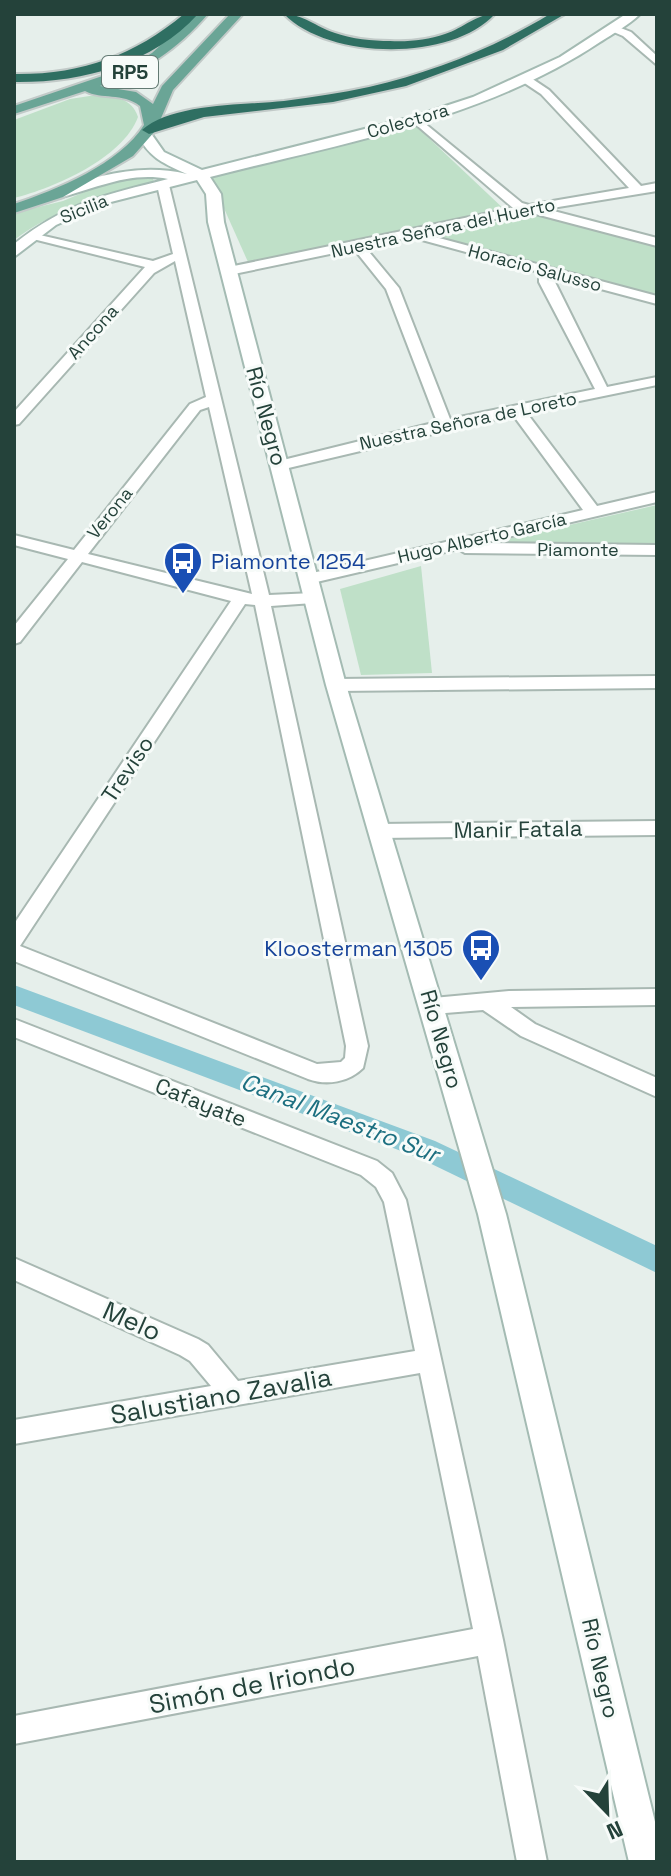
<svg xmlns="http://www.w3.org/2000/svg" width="671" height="1876" viewBox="0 0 671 1876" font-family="'Space Grotesk',sans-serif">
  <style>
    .green { fill: #bfe0c8 }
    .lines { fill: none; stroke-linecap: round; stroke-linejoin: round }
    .canal { fill: #8ec9d4; fill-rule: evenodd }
    .street-casing { stroke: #a8b8b2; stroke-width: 4 }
    .secondary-casing { stroke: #a4bbb3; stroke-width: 4 }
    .primary-casing { stroke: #c2cac8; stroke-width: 4 }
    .highway-casing { stroke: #c2cac8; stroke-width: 4 }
    .street { fill: #fff; fill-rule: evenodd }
    .secondary { fill: #fff; fill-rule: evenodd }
    .primary { fill: #6aa596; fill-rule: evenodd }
    .highway { fill: #2f6f62; fill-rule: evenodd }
    .labels { text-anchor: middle; stroke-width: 6; stroke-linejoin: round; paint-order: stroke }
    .far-street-label { font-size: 18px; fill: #24423a; stroke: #f7fbf9 }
    .shield { fill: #f7fbf9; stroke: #637a73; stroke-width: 2 }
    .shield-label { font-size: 20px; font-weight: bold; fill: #24423a }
    .street-label { font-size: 22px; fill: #24423a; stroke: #f7fbf9 }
    .transit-label { font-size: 22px; fill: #164399; stroke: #f7fbf9; text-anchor: start }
    .water-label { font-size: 24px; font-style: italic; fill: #1c6f80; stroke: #f7fbf9 }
    .near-street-label { font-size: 26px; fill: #24423a; stroke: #f7fbf9 }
  </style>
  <rect width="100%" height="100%" fill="#e6efeb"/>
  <g class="green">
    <path d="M96,95C114,96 132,98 138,117C123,158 54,188 14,198V120L70,99Z"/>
    <polygon points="416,126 506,211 248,262 210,177"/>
    <path d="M151,176L154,181L149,184C100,197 55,209 14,240V213L63,201L115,179Z"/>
    <polygon points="532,214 657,246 657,297 433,236"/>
    <polygon points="657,505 657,544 510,545 508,539"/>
    <polygon points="421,566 432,673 361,675 340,589"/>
  </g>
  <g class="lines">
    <polygon class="canal" points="14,985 435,1141 657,1246 657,1273 417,1157 14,1005"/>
    <g class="street-casing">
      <g id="street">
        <polygon points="613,25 631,32 657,56 657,65 623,36 609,30 609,26"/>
        <path d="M523,78H531L549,90L641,186L657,183V191L546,209L657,238V246L528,212L424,234L657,296V304L552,276L607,387L657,377V385L526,412L597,506L657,492V502L482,543L657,545V555L465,553L458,549L308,584L302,583V575L308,574L583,510L513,415L280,470L275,468V462L437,422L386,289L354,249L229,275L222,271L229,267L513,208L413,122V118L417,117L522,203L529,205L629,188L541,94L523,82ZM411,237L539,272V282L595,389L450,419L399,288L365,247Z"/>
        <path d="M163,181L169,185L269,595L313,593L321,598L313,603L271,606L368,1046L363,1068C349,1082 327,1086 308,1079L14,961V924L231,601L82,562L20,642L14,644V626L68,559L14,545V535L74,550L190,404L206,397L175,261L154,273L19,424L14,425V412L145,267L25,237L31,233L153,261L173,254L157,185ZM209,407L252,594L88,554L200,410ZM245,604L255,605L346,1046L345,1058L341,1062L317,1064L20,946Z"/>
        <polygon points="657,676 657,688 336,691 327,685 336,679"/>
        <polygon points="657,821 657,835 378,838 369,831 378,824"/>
        <polygon points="657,989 657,1005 511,1007 535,1024 657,1078 657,1097 521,1036 483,1010 433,1014 426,1012 423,1006 426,1000 433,998 509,991"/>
        <polygon points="14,1019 377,1161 392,1173 406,1200 503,1640 547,1862 517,1862 478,1656 14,1744 14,1716 473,1629 420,1373 14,1444 14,1420 211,1386 190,1361 180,1355 14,1280 14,1258 198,1339 208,1345 238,1381 415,1351 384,1202 376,1187 361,1175 14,1037"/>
      </g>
    </g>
    <g class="secondary-casing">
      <path id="secondary" d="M626,14H640C629,25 614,33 600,42C485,119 343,143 210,177L221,194L224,222L346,685L506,1214L657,1830V1862H629L478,1214L326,685L208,222L206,194L197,180L103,204L56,225L14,257V244C67,202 105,195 168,179C129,171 95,189 58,198L53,197V191C98,175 141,163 187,174C165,164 149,158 138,135L140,132H150L164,152L202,170L412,117L473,97L560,57Z"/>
    </g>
    <g class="primary-casing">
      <path id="primary" d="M195,14H208C176,51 146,70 100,86L136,92L153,104L162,86L230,14H243L173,90L156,130L133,156L63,197L14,213V204C56,190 120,164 144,125L140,106C122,92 102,100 85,91L14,114V106L129,67L152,53Z"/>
    </g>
    <g class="highway-casing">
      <g id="highway">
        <path d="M184,14H198C152,65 80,83 14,82V74C80,75 134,56 184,14Z"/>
        <path d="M284,14C303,14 316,27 335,33C352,39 372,41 390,41C408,42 428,40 445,34C464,28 476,14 495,14C451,62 329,60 284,14Z"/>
        <path d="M550,14H565L503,50L406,86L333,102L204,117L149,134L142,130C172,103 245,105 284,101C313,97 341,93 369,87C433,72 494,48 550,14Z"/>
      </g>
    </g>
    <use href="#street" class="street"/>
    <use href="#secondary" class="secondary"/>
    <use href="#primary" class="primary"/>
    <use href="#highway" class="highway"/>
  </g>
  <defs>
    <g id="bus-pin" transform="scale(2)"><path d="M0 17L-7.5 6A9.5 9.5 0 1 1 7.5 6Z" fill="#1a4fb4" stroke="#f7fbf9"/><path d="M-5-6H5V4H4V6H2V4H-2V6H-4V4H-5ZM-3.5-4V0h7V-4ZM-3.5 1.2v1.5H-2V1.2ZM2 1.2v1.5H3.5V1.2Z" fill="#fff"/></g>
  </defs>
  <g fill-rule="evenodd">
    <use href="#bus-pin" x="183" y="561"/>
    <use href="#bus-pin" x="481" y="948"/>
  </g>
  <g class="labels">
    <g class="far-street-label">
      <text transform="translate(408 121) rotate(-16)" y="6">Colectora</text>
      <text transform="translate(84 209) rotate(-22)" y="6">Sicilia</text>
      <text transform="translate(443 228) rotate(-12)" y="6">Nuestra Señora del Huerto</text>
      <text transform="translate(535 268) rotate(15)" y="6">Horacio Salusso</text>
      <text transform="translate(93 332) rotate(-48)" y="6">Ancona</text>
      <text transform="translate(468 421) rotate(-12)" y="6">Nuestra Señora de Loreto</text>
      <text transform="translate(110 513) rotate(-51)" y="6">Verona</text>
      <text transform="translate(482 538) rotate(-13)" y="6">Hugo Alberto García</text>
      <text x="578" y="556">Piamonte</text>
    </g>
    <rect class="shield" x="102" y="56" width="56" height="32" rx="6"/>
    <g class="shield-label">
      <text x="130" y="79">RP5</text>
    </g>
    <g class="street-label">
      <text transform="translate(267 416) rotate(75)" y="8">Río Negro</text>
      <text transform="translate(127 769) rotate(-56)" y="8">Treviso</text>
      <text transform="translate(518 829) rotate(-1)" y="8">Manir Fatala</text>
      <text transform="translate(442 1039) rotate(74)" y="8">Río Negro</text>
      <text transform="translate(201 1102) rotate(22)" y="8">Cafayate</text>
      <text transform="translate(601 1668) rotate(77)" y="8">Río Negro</text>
    </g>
    <g class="transit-label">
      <text x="211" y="569">Piamonte 1254</text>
      <text x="453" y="956" text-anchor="end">Kloosterman 1305</text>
    </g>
    <g class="water-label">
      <text transform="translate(340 1118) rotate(21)" y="8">Canal Maestro Sur</text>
    </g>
    <g class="near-street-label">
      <text transform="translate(132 1321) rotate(24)" y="9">Melo</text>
      <text transform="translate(221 1396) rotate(-10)" y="9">Salustiano Zavalia</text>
      <text transform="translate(252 1685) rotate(-11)" y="9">Simón de Iriondo</text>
    </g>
  </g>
  <rect width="671" height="1876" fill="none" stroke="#24423a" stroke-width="32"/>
  <g transform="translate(607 1812) rotate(157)" stroke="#f7fbf9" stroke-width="6" paint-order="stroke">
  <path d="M0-6L14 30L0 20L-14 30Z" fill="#24423a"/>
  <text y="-12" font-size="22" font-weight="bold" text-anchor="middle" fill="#24423a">N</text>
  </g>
</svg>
